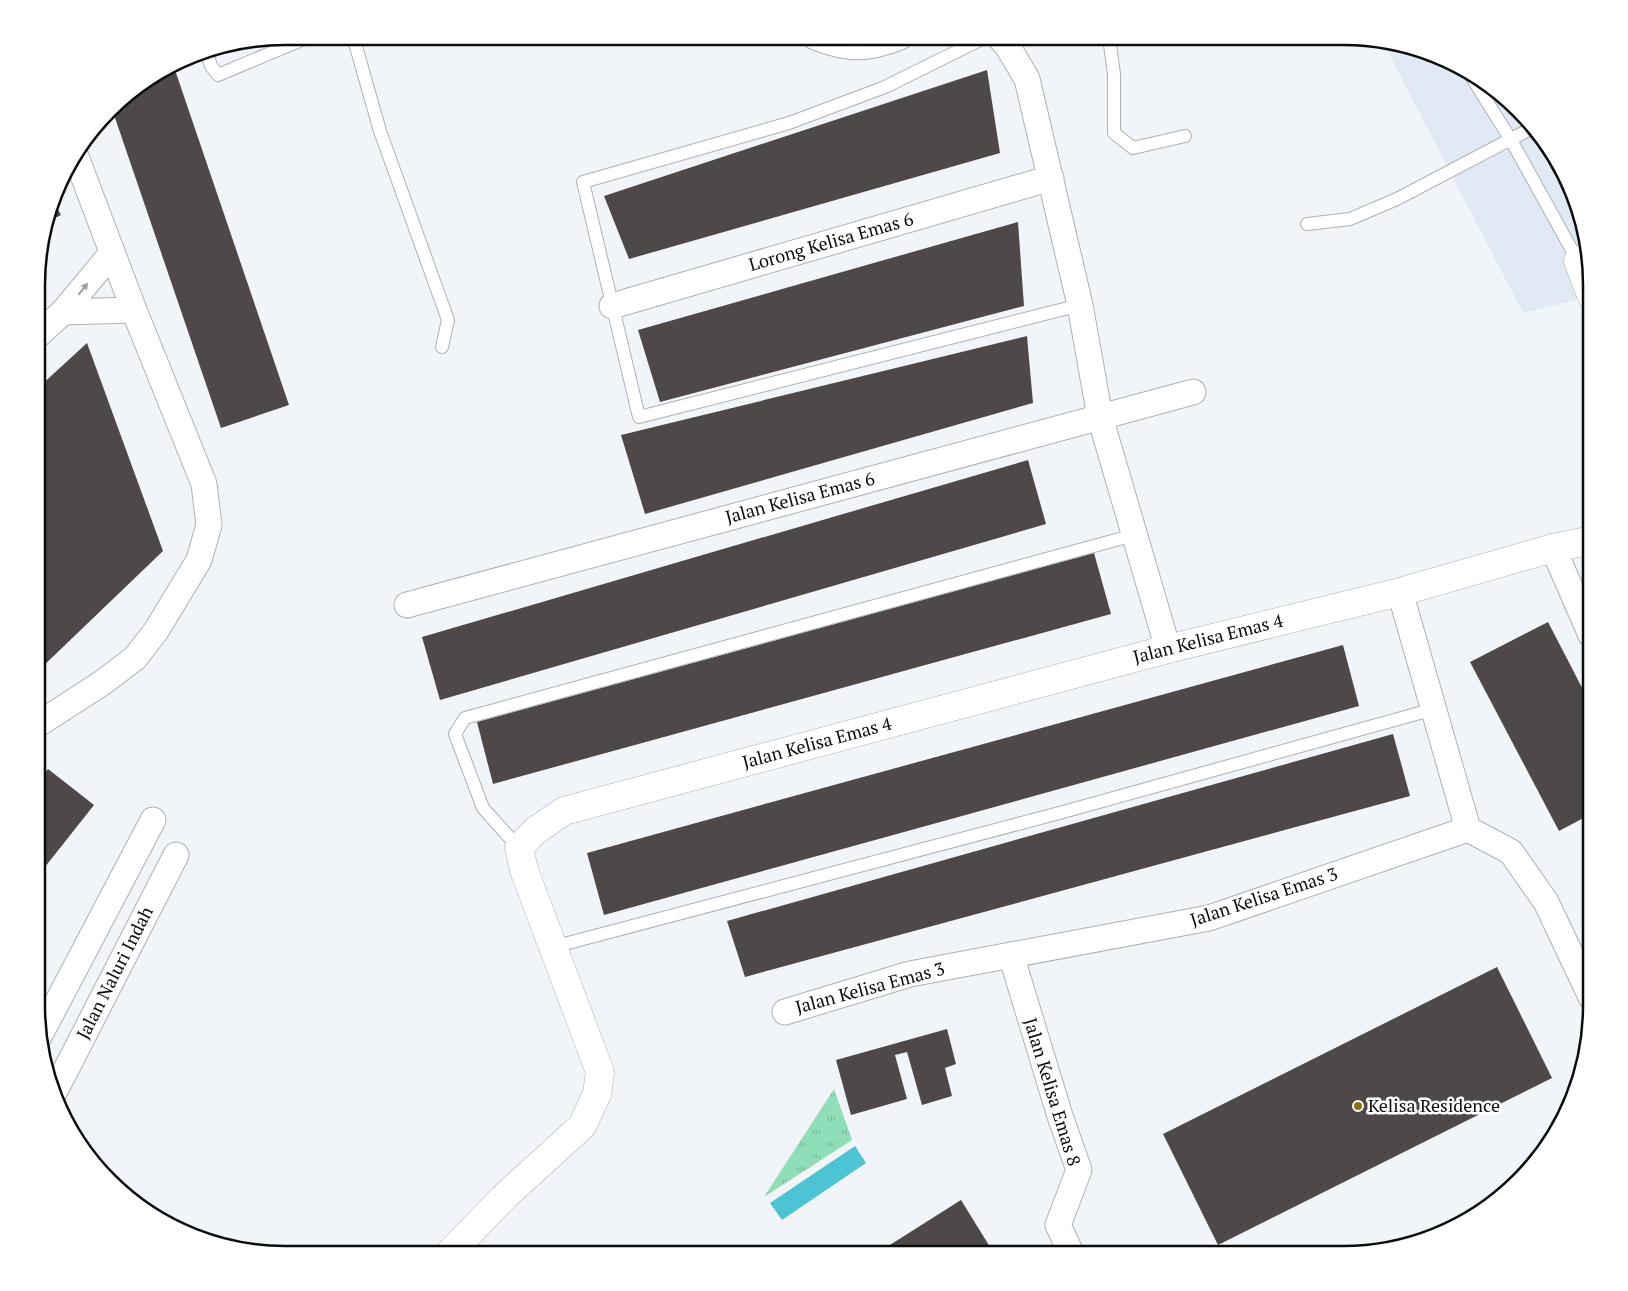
<svg xmlns="http://www.w3.org/2000/svg" width="1628" height="1291" viewBox="0 0 1628 1291" font-family="'PT Serif',serif">
  <style>
    .built { fill: #e1eaf4 }
    .park { fill: url(#park-tufts) }
    .water { fill: #4dc4d3 }
    .building { fill: #4e4948 }
    .lines { fill: none; stroke-linecap: round; stroke-linejoin: round }
    .service-casing { stroke: #adb1b5; stroke-width: 14 }
    .minor-casing { stroke: #adb1b5; stroke-width: 27 }
    .tertiary-casing { stroke: #adb1b5; stroke-width: 29 }
    .service { stroke: #fff; stroke-width: 12 }
    .minor { stroke: #fff; stroke-width: 25 }
    .tertiary { stroke: #fff; stroke-width: 28 }
    .oneway { fill: #9d9e9e }
    .poi-dot { fill: #8d7014; stroke: #fff; stroke-width: 2 }
    .labels { text-anchor: middle; stroke-width: 5; stroke-linejoin: round; paint-order: stroke }
    .street-label { font-size: 18px; fill: #0a0c0d; stroke: #fff }
    .poi-label { font-size: 18px; fill: #0a0c0d; stroke: #fff; text-anchor: start }
    .rim { fill: none; stroke: #0a0c0d; stroke-width: 2.5 }
  </style>
  <defs>
    <pattern id="park-tufts" width="24" height="20" patternUnits="userSpaceOnUse" patternTransform="scale(1.25)"><rect width="24" height="20" fill="#90deb7"/><path d="M3 7l-1-3M5 7V3M7 7l1-3M15 17l-1-3M17 17v-4M19 17l1-3" fill="none" stroke="#7bbd9c"/></pattern>
  </defs>
  <rect width="100%" height="100%" fill="#f1f5f9"/>
  <polygon class="built" points="1395,45 1438,55 1507,98 1540,134 1573,190 1592,285 1592,296 1523,313 1387,50"/>
  <polygon class="park" points="834,1089 852,1140 764,1197"/>
  <polygon class="water" points="855,1146 866,1163 782,1220 770,1203"/>
  <g class="building">
    <polygon points="174,67 289,405 221,428 112,109 121,98"/>
    <polygon points="987,70 1000,153 629,259 604,196"/>
    <polygon points="55,204 61,215 49,221"/>
    <polygon points="1018,222 1024,306 660,402 638,330"/>
    <polygon points="1027,336 1033,403 645,514 621,435"/>
    <polygon points="87,343 163,551 38,671 38,388"/>
    <polygon points="1028,460 1046,524 440,700 422,637"/>
    <polygon points="1094,553 1111,614 493,784 477,722"/>
    <polygon points="1548,622 1591,705 1591,814 1559,831 1470,662"/>
    <polygon points="1343,645 1359,706 604,915 587,853"/>
    <polygon points="1393,734 1410,796 745,977 727,921"/>
    <polygon points="48,769 94,805 37,877 37,783"/>
    <polygon points="1497,967 1552,1078 1218,1245 1163,1134"/>
    <polygon points="947,1029 956,1064 945,1068 952,1096 922,1105 907,1052 895,1055 907,1099 851,1115 836,1060"/>
    <polygon points="961,1200 995,1255 874,1255"/>
  </g>
  <g class="lines">
    <g class="service-casing">
      <g id="service">
        <polyline points="353,36 380,131 448,320 442,347"/>
        <polyline points="986,37 885,87 789,123 583,182 639,417 1080,305"/>
        <polyline points="1109,37 1114,74 1114,133 1133,148 1185,136"/>
        <polyline points="206,49 211,66 218,75 311,36"/>
        <polyline points="1471,76 1511,140 1578,261"/>
        <polyline points="1307,224 1350,219 1397,199 1534,127"/>
        <polyline points="519,848 483,808 455,734 465,718 1134,535"/>
        <polyline points="553,947 1063,812 1434,709"/>
      </g>
    </g>
    <g class="minor-casing">
      <g id="minor">
        <path d="M815,37C847,50 868,50 900,37"/>
        <polyline points="999,37 1008,47 1027,79 1080,305 1100,417 1168,649"/>
        <polyline points="112,253 63,312 134,310"/>
        <polyline points="612,306 1051,178"/>
        <polyline points="38,335 63,312"/>
        <polyline points="1553,548 1591,635"/>
        <polyline points="1400,592 1468,829"/>
        <polyline points="407,605 1193,392"/>
        <polyline points="37,725 102,683 135,658 156,631 199,560 209,525 204,484 134,310 75,154"/>
        <polyline points="1468,829 1511,852 1546,902 1591,997"/>
        <polyline points="1011,955 1060,1116 1079,1170 1058,1225 1072,1255"/>
        <polyline points="785,1012 910,974 1209,918 1468,829"/>
        <polyline points="40,1035 153,820"/>
        <polyline points="55,1091 176,855"/>
      </g>
    </g>
    <g class="tertiary-casing">
      <g id="tertiary">
        <polyline points="1586,257 1578,261 1592,297"/>
        <polyline points="449,1254 503,1198 582,1126 597,1094 600,1072 524,870 519,848 535,831 564,811 1168,649 1400,592 1553,548 1592,540"/>
      </g>
    </g>
    <use href="#service" class="service"/>
    <use href="#minor" class="minor"/>
    <use href="#tertiary" class="tertiary"/>
  </g>
  <defs><path id="oneway-solid" d="M-6-.8H1V-3.2L6.5 0L1 3.2V.8H-6Z" transform="scale(1.25)"/></defs>
  <use class="oneway" href="#oneway-solid" transform="translate(83 289) rotate(-51)"/>
  <circle class="poi-dot" cx="1358" cy="1106" r="5"/>
  <g class="labels">
    <g class="street-label">
      <text transform="translate(831 242) rotate(-16)" y="6">Lorong Kelisa Emas 6</text>
      <text transform="translate(800 498) rotate(-15)" y="6">Jalan Kelisa Emas 6</text>
      <text transform="translate(1208 639) rotate(-14)" y="6">Jalan Kelisa Emas 4</text>
      <text transform="translate(817 743) rotate(-15)" y="6">Jalan Kelisa Emas 4</text>
      <text transform="translate(1264 897) rotate(-18)" y="6">Jalan Kelisa Emas 3</text>
      <text transform="translate(115 973) rotate(-63)" y="6">Jalan Naluri Indah</text>
      <text transform="translate(870 988) rotate(-15)" y="6">Jalan Kelisa Emas 3</text>
      <text transform="translate(1052 1092) rotate(73)" y="6">Jalan Kelisa Emas 8</text>
    </g>
    <g class="poi-label">
      <text x="1368" y="1112">Kelisa Residence</text>
    </g>
  </g>
  <path d="M0 0H1628V1291H0ZM285 45H1343A240 240 0 0 1 1583 285V1006A240 240 0 0 1 1343 1246H285A240 240 0 0 1 45 1006V285A240 240 0 0 1 285 45Z" fill="#fff" fill-rule="evenodd"/>
  <path class="rim" d="M285 45H1343A240 240 0 0 1 1583 285V1006A240 240 0 0 1 1343 1246H285A240 240 0 0 1 45 1006V285A240 240 0 0 1 285 45Z"/>
</svg>
